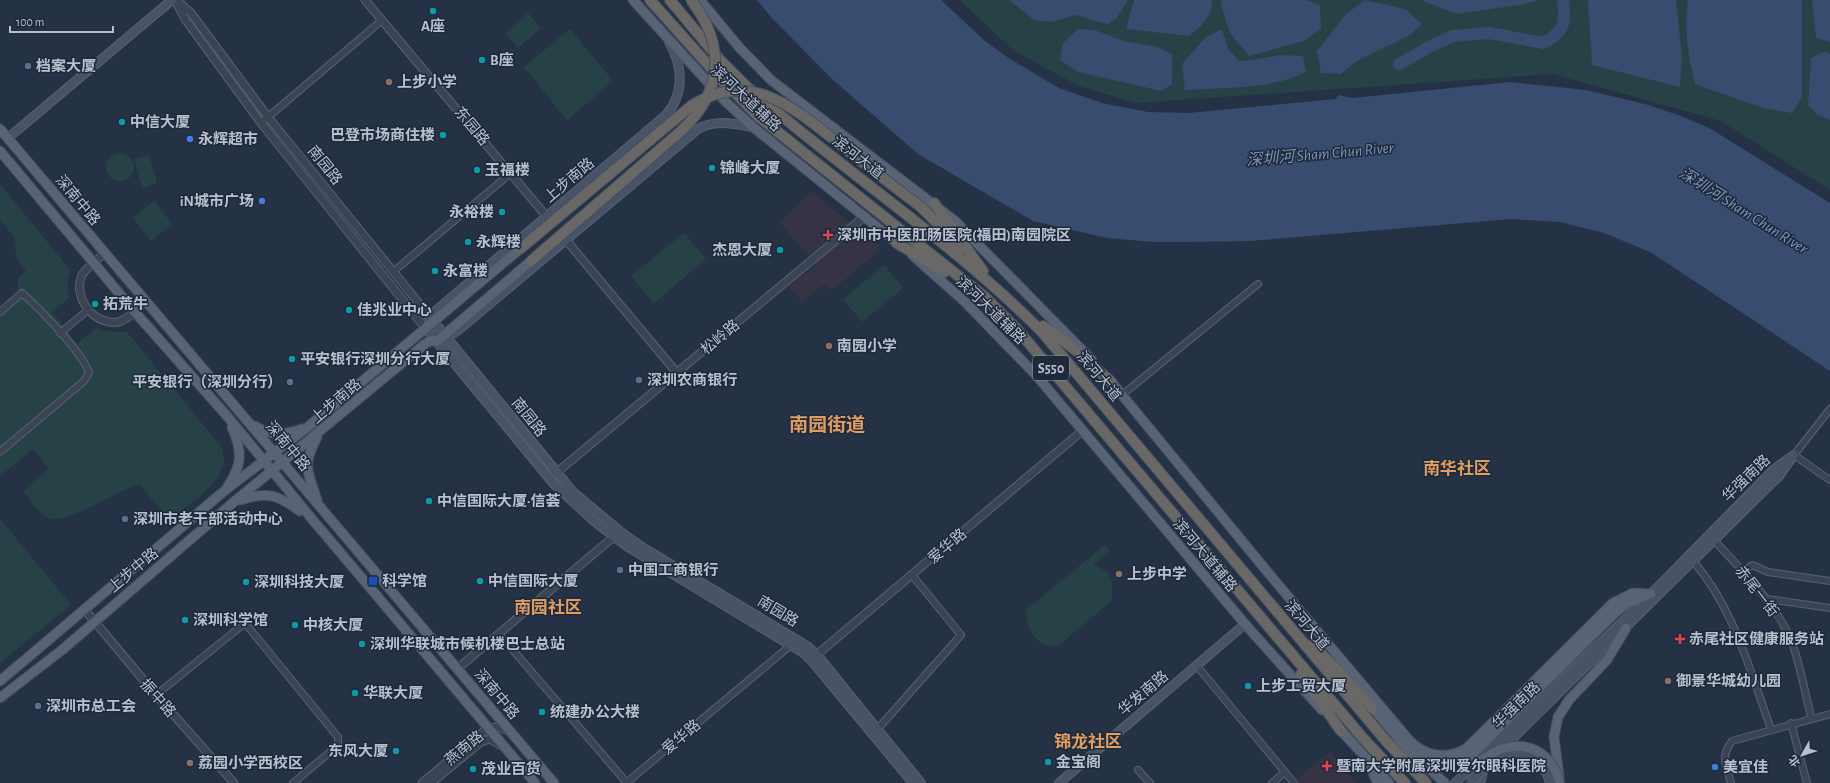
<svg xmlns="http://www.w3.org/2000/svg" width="1830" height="783" viewBox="0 0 1830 783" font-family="'Alegreya Sans','Noto Sans SC',sans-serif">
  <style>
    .medical { fill: #363345 }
    .green { fill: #274247 }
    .water { fill: #374c6e }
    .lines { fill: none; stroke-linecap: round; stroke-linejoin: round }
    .river { stroke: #374c6e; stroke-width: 12 }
    .minor-casing { stroke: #596272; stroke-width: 8 }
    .tertiary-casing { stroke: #596272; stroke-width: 9 }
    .secondary-casing { stroke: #596272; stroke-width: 10 }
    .primary-casing { stroke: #444d5e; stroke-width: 11 }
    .trunk-casing { stroke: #454f60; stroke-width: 12 }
    .minor { stroke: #3a4455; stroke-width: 6 }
    .tertiary { stroke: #3a4455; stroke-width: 7 }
    .secondary { stroke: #485368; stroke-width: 8 }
    .primary { stroke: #586375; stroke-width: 9 }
    .trunk { stroke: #6a6866; stroke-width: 10 }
    .secondary-bridge-casing { stroke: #596272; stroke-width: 10; stroke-linecap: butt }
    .primary-bridge-casing { stroke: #444d5e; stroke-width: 11; stroke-linecap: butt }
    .trunk-bridge-casing { stroke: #454f60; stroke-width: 12; stroke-linecap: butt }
    .secondary-bridge { stroke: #485368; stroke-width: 8 }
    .primary-bridge { stroke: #586375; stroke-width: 9 }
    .trunk-bridge { stroke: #6a6866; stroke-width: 10 }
    .culture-dot { fill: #0f9aa8; stroke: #1e293b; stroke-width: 1.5 }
    .service-dot { fill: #5c6f8a; stroke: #1e293b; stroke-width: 1.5 }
    .education-dot { fill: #8d6e63; stroke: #1e293b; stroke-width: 1.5 }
    .shop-dot { fill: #3f7fe0; stroke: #1e293b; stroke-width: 1.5 }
    .health-dot { fill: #e0444e; stroke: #1e293b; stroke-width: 1.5 }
    .transit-dot { fill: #1a4fb4; stroke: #1e293b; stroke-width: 1.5 }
    .labels { text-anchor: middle; stroke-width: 3; stroke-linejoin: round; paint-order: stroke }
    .shield { fill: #1e293b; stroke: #8a93a2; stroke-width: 1 }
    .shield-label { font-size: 14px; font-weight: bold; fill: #b8c0ce }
    .poi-label { font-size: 15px; font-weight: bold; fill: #b8c0ce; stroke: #1e293b; text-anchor: start }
    .street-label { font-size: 15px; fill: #b8c0ce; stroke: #1e293b }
    .water-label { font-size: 16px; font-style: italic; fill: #7c94b8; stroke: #1e293b }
    .quarter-label { font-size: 17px; font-weight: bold; fill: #df9d62; stroke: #1e293b }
    .district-label { font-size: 19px; font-weight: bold; fill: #df9d62; stroke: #1e293b }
  </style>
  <rect width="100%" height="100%" fill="#253246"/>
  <g class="medical">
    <polygon points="811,191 881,249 831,291 825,284 802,302 789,286 816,265 779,222"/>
    <polygon points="1330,752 1355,783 1298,783 1295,780"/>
  </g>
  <g class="green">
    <polygon points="960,0 1830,0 1830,190 1721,121 1553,74 1136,103 1079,86 1014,51"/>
    <polygon points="528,13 541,28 518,48 505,33"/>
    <polygon points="570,29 613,81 567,120 524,67"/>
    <circle cx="120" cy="167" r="14"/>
    <polygon points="149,155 157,183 142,188 134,159"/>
    <path d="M0,184L71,271C67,280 66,288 70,297L52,312L77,344L97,328L104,331L127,332L222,448C223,451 224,456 224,460C220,487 188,505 169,520L140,485L133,486C117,493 67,522 51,519C40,516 31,500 23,491L49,469L33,449L0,476V308L18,293V278L26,271L16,258L15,238L0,220Z"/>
    <polygon points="154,201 172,224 151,241 133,218"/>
    <polygon points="684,233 706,259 654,303 631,276"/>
    <polygon points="884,265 903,288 862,322 843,299"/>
    <polygon points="0,519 71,605 0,663"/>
    <path d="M1105,545L1110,551L1093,565L1108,572L1112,584V597L1110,602L1059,645C1038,651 1025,628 1026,610Z"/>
  </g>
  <g class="water">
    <polygon points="757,0 941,0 985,41 1010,59 1059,88 1102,103 1148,112 1189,113 1336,99 1338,95 1353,98 1510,82 1586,90 1645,104 1681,116 1711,129 1830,203 1830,371 1652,253 1604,233 1560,222 1512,219 1250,241 1192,242 1154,242 1107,238 1033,221 918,154 832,79 771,17"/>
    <polygon points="1009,0 1128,0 1117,18 1108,24 1099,22 1076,15 1051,22 1034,20"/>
    <path d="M1134,0H1212C1212,18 1202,25 1189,36L1126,29Z"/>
    <polygon points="1222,0 1307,0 1320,6 1321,29 1304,41 1249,56 1230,33 1221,4"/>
    <polygon points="1365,0 1405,9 1422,24 1410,35 1357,61 1341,74 1321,73 1317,51 1346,14"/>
    <polygon points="1421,0 1540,0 1519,5 1456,14"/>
    <polygon points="1588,0 1676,0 1682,57 1680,87 1592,65"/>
    <path d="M1688,0H1802V97L1792,113L1763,108L1695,84C1688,57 1684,27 1688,0Z"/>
    <polygon points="1812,0 1830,0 1830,42 1816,38"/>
    <polygon points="1078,29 1095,30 1123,41 1158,47 1172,54 1172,84 1162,91 1078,72 1060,60 1063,43"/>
    <path d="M1222,29L1228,49L1239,61L1252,60L1281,55L1303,56L1306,72C1270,90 1225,87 1185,90L1182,64L1206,37Z"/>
    <polygon points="1824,52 1830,54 1830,120 1818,115 1808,105 1811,58"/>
  </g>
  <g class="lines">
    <path class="river" d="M1399,64L1431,46L1453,36L1489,33L1544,43C1565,30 1566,24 1563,0"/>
    <g class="minor-casing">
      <g id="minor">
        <polyline points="261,123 381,21"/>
        <polyline points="393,272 511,173"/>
        <path d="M0,312L22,293C39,308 83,353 89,373L84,381L0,452"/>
        <polyline points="60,333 88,310"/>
        <polyline points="1122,395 1258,284"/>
        <polyline points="1830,409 1794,455 1830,480"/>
        <path d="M1714,540C1742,571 1774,601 1791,640C1800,663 1805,693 1811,717"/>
        <path d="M1693,561C1734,608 1750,671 1771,729"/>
        <polyline points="1743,572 1752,565 1768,572 1830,581"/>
        <polyline points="1767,599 1830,608"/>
        <polyline points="499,634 627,783"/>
        <polyline points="1197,666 1294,783"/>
        <polyline points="156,695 245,623 338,737 338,744 336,747 293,783"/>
        <polyline points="1791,723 1807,783"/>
        <polyline points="875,732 961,635 912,575"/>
        <polyline points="1138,770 1150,783"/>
        <polyline points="626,783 791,645"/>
        <polyline points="1272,783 1285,772"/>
        <path d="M1731,783C1726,766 1720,756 1732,741L1830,714"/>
      </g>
    </g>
    <g class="tertiary-casing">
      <g id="tertiary">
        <polyline points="175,0 185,19 261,123 426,329"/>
        <polyline points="365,0 547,217"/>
        <polyline points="179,2 191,13 268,117 430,317"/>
        <polyline points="566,240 677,373"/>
        <path d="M104,254C97,260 87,267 82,275C72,297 94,326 118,322C128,320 138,308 145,302"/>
        <polyline points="556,473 865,216"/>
        <polyline points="85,610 156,695 234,783"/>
        <polyline points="813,658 1082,431"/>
        <polyline points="457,669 617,534"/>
        <polyline points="422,783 488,728 499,727 508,731"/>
        <polyline points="431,783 481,742 490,739 500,745"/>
      </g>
    </g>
    <g class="secondary-casing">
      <g id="secondary">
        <path d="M669,42C683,66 685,93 666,115L439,308L430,317L426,329L554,484L595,522L628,547L802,652L811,660L913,783"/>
        <polyline points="8,138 172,0"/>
        <polyline points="430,317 573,492 621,532 642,547 807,646 817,655 921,783"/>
        <path d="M445,334L454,333L462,327L698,129C716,119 735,124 753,127"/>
        <polyline points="1501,750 1779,476 1791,459"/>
        <polyline points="1059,783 1245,624"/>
        <polyline points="1455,783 1651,594 1773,470 1794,455"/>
        <polyline points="1480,783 1484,768"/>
      </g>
    </g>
    <g class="primary-casing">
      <g id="primary">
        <polyline points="633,0 726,102 753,127 902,247"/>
        <polyline points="700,0 739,47 771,80 954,220 1092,360"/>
        <polyline points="0,129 554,783"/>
        <polyline points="0,151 134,311 227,416 312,519 535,783"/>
        <polyline points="912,255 965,302 1036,375 1245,624 1322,710"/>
        <path d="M1108,378L1270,575L1409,740C1425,757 1448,760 1467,748L1613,603L1633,593L1651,594"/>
        <path d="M255,426C269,436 286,435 302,429"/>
        <path d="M317,437C301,468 308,470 317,500"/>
        <path d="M228,486C243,464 242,450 232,427"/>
        <path d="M240,500C268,491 278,495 300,511"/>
        <polyline points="0,681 223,492 309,426 520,249"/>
        <polyline points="0,698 62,650 235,501 425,344 430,341 437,341 531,261"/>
        <polyline points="1368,702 1408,750 1445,783"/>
        <polyline points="1336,725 1389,783"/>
        <path d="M1408,750C1427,764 1451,767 1472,755L1615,613L1628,603L1647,595"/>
        <polyline points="1371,769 1378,783"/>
        <polyline points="1559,776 1554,737 1558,717 1569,700 1607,660 1626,628"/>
      </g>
    </g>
    <g class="trunk-casing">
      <g id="trunk">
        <polyline points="650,0 719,77 759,117 986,298 1016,328 1362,737 1405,783"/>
        <path d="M670,0L720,60L746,86C843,171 952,241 1042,332L1386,741L1426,783"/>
        <polyline points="934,203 983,271"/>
        <polyline points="921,207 962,248"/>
        <polyline points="897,243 945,272"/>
        <polyline points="1043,326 1078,352 1112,383"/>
        <polyline points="1311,645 1330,662 1372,708"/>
        <polyline points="1301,674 1341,731"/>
      </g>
    </g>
    <use href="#minor" class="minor"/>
    <use href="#tertiary" class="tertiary"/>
    <use href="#secondary" class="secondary"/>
    <use href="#primary" class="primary"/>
    <use href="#trunk" class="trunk"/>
    <g class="secondary-bridge-casing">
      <path id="secondary-bridge" d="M1470,783C1479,774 1489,763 1500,756C1522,745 1545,761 1550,783"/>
    </g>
    <g class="primary-bridge-casing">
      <path id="primary-bridge" d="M1475,765C1506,738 1546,737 1560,783"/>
    </g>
    <g class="trunk-bridge-casing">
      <g id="trunk-bridge">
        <path d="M520,249L691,106C751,67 796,110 842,146C868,166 894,187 921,207"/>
        <path d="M531,261L681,131C723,92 726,45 691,0"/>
      </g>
    </g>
    <use href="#secondary-bridge" class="secondary-bridge"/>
    <use href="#primary-bridge" class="primary-bridge"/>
    <use href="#trunk-bridge" class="trunk-bridge"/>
  </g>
  <g class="culture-dot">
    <circle cx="433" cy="11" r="4"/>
    <circle cx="482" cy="60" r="4"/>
    <circle cx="122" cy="122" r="4"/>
    <circle cx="443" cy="135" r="4"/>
    <circle cx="712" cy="168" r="4"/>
    <circle cx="477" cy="170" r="4"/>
    <circle cx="502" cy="212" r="4"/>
    <circle cx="468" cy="242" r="4"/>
    <circle cx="780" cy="250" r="4"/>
    <circle cx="435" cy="271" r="4"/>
    <circle cx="95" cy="304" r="4"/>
    <circle cx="349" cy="310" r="4"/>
    <circle cx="292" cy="359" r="4"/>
    <circle cx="429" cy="501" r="4"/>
    <circle cx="480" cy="581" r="4"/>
    <circle cx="246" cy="582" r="4"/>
    <circle cx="185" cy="620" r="4"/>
    <circle cx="295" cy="625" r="4"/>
    <circle cx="362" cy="644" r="4"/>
    <circle cx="1248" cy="686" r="4"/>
    <circle cx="355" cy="693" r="4"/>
    <circle cx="542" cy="712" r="4"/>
    <circle cx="396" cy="751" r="4"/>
    <circle cx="1048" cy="762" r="4"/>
    <circle cx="473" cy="769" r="4"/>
  </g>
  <g class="service-dot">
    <circle cx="28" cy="66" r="4"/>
    <circle cx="639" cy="380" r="4"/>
    <circle cx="290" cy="382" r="4"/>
    <circle cx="125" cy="519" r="4"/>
    <circle cx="620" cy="570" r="4"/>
    <circle cx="38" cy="706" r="4"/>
  </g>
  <g class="education-dot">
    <circle cx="389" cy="82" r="4"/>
    <circle cx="829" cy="346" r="4"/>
    <circle cx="1119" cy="574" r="4"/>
    <circle cx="1668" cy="681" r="4"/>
    <circle cx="190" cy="763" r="4"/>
  </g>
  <g class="shop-dot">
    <circle cx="190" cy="139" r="4"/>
    <circle cx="262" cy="201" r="4"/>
    <circle cx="1715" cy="767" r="4"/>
  </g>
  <g class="health-dot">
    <path d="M826 229h4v4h4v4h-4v4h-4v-4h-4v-4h4z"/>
    <path d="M1678 633h4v4h4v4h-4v4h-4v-4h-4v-4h4z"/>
    <path d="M1325 760h4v4h4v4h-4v4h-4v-4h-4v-4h4z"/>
  </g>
  <rect class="transit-dot" x="368" y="576" width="10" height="10" rx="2"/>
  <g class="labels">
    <rect class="shield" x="1033" y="356" width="36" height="24" rx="3"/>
    <g class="shield-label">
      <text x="1051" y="373">S550</text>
    </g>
    <g class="poi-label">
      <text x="433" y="31" text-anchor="middle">A座</text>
      <text x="490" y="65">B座</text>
      <text x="36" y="71">档案大厦</text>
      <text x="397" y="87">上步小学</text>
      <text x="130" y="127">中信大厦</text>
      <text x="435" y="140" text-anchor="end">巴登市场商住楼</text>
      <text x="198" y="144">永辉超市</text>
      <text x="720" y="173">锦峰大厦</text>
      <text x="485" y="175">玉福楼</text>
      <text x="254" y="206" text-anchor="end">iN城市广场</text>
      <text x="494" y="217" text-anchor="end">永裕楼</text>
      <text x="837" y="240">深圳市中医肛肠医院(福田)南园院区</text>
      <text x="476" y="247">永辉楼</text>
      <text x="772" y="255" text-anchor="end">杰恩大厦</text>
      <text x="443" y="276">永富楼</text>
      <text x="103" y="309">拓荒牛</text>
      <text x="357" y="315">佳兆业中心</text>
      <text x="837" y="351">南园小学</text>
      <text x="300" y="364">平安银行深圳分行大厦</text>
      <text x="647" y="385">深圳农商银行</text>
      <text x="282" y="387" text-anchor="end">平安银行（深圳分行）</text>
      <text x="437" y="506">中信国际大厦·信荟</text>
      <text x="133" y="524">深圳市老干部活动中心</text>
      <text x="628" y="575">中国工商银行</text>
      <text x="1127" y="579">上步中学</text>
      <text x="382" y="586">科学馆</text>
      <text x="488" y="586">中信国际大厦</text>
      <text x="254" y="587">深圳科技大厦</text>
      <text x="193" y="625">深圳科学馆</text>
      <text x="303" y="630">中核大厦</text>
      <text x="1689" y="644">赤尾社区健康服务站</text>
      <text x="370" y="649">深圳华联城市候机楼巴士总站</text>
      <text x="1676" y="686">御景华城幼儿园</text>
      <text x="1256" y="691">上步工贸大厦</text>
      <text x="363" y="698">华联大厦</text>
      <text x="46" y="711">深圳市总工会</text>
      <text x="550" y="717">统建办公大楼</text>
      <text x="388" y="756" text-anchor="end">东风大厦</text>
      <text x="1056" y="767">金宝阁</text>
      <text x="198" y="768">荔园小学西校区</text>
      <text x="1336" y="771">暨南大学附属深圳爱尔眼科医院</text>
      <text x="1723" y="772">美宜佳</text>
      <text x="481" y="774">茂业百货</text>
    </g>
    <g class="street-label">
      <text transform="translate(746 98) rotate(43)" y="5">滨河大道辅路</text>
      <text transform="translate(472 126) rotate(50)" y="5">东园路</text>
      <text transform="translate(858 157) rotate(38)" y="5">滨河大道</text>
      <text transform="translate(325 165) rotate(51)" y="5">南园路</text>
      <text transform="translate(569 180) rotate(-40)" y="5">上步南路</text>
      <text transform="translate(78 200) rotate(50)" y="5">深南中路</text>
      <text transform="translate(991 310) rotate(44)" y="5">滨河大道辅路</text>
      <text transform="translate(720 337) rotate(-40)" y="5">松岭路</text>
      <text transform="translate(1099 376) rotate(50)" y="5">滨河大道</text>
      <text transform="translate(336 401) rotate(-40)" y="5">上步南路</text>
      <text transform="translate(529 417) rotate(51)" y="5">南园路</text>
      <text transform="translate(288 446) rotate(50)" y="5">深南中路</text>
      <text transform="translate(1746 478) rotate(-44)" y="5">华强南路</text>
      <text transform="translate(947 546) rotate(-40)" y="5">爱华路</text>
      <text transform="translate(1205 555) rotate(50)" y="5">滨河大道辅路</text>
      <text transform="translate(133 570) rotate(-40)" y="5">上步中路</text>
      <text transform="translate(1757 591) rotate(52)" y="5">赤尾一街</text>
      <text transform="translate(778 611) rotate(31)" y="5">南园路</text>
      <text transform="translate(1307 625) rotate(50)" y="5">滨河大道</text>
      <text transform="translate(1143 693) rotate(-40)" y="5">华发南路</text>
      <text transform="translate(497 694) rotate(50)" y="5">深南中路</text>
      <text transform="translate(158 698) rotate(48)" y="5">振中路</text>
      <text transform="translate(1516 705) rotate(-44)" y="5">华强南路</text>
      <text transform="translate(681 737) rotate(-40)" y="5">爱华路</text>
      <text transform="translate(464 748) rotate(-39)" y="5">燕南路</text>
    </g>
    <g class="water-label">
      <text transform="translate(1320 153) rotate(-5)" y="6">深圳河 Sham Chun River</text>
      <text transform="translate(1744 210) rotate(32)" y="6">深圳河 Sham Chun River</text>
    </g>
    <g class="quarter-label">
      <text x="1457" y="474">南华社区</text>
      <text x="548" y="613">南园社区</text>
      <text x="1088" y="747">锦龙社区</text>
    </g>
    <g class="district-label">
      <text x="827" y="431">南园街道</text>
    </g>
  </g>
  <g transform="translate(1802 755) rotate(231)" stroke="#1e293b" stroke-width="3" paint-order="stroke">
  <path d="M0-3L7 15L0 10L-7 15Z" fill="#b8c0ce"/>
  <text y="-6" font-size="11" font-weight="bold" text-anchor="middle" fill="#b8c0ce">北</text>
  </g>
  <path d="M10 26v6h103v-6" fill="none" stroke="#b8c0ce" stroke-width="2"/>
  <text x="16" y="26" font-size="12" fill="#b8c0ce" stroke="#1e293b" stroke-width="3" paint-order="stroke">100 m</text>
</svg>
